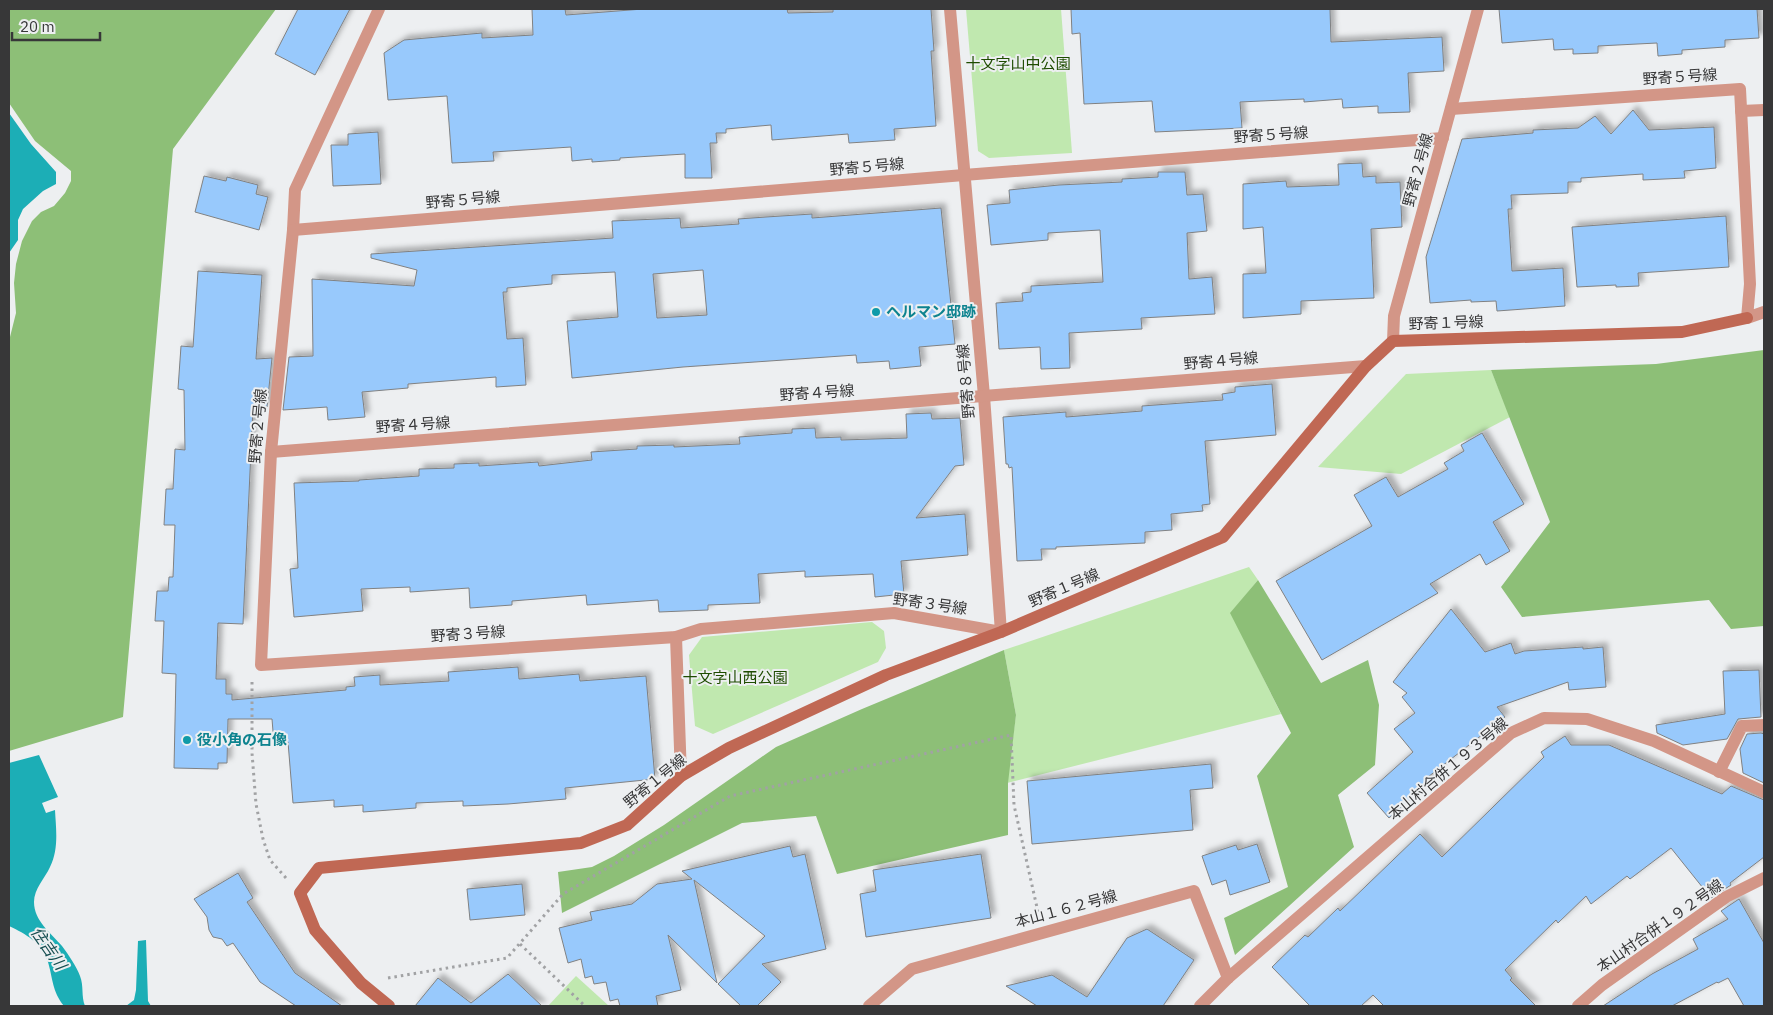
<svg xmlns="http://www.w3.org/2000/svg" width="1773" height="1015" viewBox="0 0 1773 1015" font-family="'IBM Plex Sans','Noto Sans JP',sans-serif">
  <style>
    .green { fill: #c0e8af }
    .forest { fill: #8dbf77 }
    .water { fill: #1caeb6 }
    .building { fill: #98c9fc; stroke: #808182; fill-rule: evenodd; filter: url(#shadow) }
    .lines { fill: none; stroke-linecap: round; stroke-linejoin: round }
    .path { stroke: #a1a2a4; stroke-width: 3; stroke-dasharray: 2.5 4; stroke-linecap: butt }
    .lane { stroke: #d39687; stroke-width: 12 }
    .street { stroke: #d39687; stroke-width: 12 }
    .secondary { stroke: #c06854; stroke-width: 12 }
    .culture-dot { fill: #0f9aa8; stroke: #edeff1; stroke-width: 2 }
    .labels { text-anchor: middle; stroke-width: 4; stroke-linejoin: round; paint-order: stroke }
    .park-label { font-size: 15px; fill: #1e4c00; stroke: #edeff1 }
    .street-label { font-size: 15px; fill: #373738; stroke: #edeff1 }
    .culture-label { font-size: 15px; font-weight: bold; fill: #0d838f; stroke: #edeff1; text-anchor: start }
    .water-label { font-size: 16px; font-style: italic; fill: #164e51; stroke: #edeff1 }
  </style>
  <defs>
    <filter id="shadow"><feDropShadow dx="4.5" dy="-4.5" stdDeviation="2.5" flood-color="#0004"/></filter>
  </defs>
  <rect width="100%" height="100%" fill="#edeff1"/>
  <g class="green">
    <polygon points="966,9 1061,9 1072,153 989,158 978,151"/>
    <polygon points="1491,370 1510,417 1401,474 1318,467 1406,374"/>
    <polygon points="1249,567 1258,580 1231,613 1281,714 1007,783 1016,715 1004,650"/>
    <polygon points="872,622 884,631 886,648 878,662 713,734 695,726 689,655 702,637"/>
    <polygon points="576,976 609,1006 548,1006"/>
  </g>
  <g class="forest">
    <polygon points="9,9 276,9 173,149 123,717 9,751 9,341 16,313 14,283 16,264 22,241 32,221 41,212 54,206 65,193 71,181 71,171 35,141 9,103"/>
    <polygon points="1764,350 1764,626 1731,629 1709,600 1522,617 1501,587 1550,522 1491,370 1656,364"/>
    <polygon points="1258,580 1321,683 1368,660 1379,705 1375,765 1338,795 1354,847 1235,955 1224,918 1288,887 1257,776 1291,733 1230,613"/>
    <polygon points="1004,650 1016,715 1008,783 1008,835 837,874 816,816 742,823 562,913 558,872 592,867 614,856 664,825 776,747 862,709"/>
  </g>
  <g class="water">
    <polygon points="9,113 31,144 56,172 56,184 43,191 23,209 18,220 18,240 9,253"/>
    <path d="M39,755L58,797L42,803L46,813L55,810C56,829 59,849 50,867C45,878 34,889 34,902C34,921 51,933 62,946C68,954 77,967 80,976C84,986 81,996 85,1006H64C52,991 53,979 48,962C42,943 26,934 9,926V763Z"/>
    <polygon points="146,940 148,1001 151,1006 126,1006 134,1000 136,990 138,941"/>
  </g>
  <g class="building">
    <polygon points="298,9 350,9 315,75 275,54"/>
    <polygon points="532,9 565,9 566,15 643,9 787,9 788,13 833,12 833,9 931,9 934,51 931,51 936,126 894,129 895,140 849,143 848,134 772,140 771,125 726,129 726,133 716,133 717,143 710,143 712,178 685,178 685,154 620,158 620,160 592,162 592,159 572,161 571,147 493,152 494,161 452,163 447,96 388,100 384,53 404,40 482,33 482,38 533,35"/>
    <polygon points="1071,9 1330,9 1331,42 1442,37 1444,71 1408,73 1410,112 1378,113 1378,106 1343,108 1342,99 1304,102 1304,99 1240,102 1242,128 1155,132 1152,101 1084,104 1080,33 1072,34"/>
    <polygon points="1499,9 1757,9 1759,38 1725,40 1725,47 1682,50 1682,54 1658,56 1657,43 1598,46 1598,53 1573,54 1573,49 1554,50 1553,39 1502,43"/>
    <polygon points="1633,110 1649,130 1714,127 1716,168 1684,171 1685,178 1643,180 1643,174 1581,178 1581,182 1568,182 1568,193 1511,195 1512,209 1508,209 1512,271 1563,268 1565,306 1497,311 1496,301 1471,302 1471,300 1430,303 1426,257 1462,139 1533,133 1533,130 1578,128 1595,116 1611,134"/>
    <polygon points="378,132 381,184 333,186 331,145 348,145 348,134"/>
    <polygon points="1362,163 1363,177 1376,176 1376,183 1400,182 1402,227 1371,229 1374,298 1301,301 1301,314 1243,318 1243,274 1266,273 1263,227 1243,229 1243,184 1286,181 1287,187 1339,185 1338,164"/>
    <polygon points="1158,172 1185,172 1187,195 1203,194 1207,231 1187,233 1189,279 1212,277 1215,314 1141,318 1142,329 1069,333 1070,368 1041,369 1040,347 999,349 996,303 1023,301 1022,293 1031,292 1031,286 1103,282 1100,230 1048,233 1048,240 991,245 987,205 1010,203 1009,190 1059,185 1122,182 1122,179 1158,177"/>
    <polygon points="204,176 226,181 227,177 258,185 256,194 268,197 259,230 195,212"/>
    <path d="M941,208L955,344L919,347L921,366L890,369L889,361L857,363L856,355L683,367L572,378L567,321L618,317L615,272L552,275V284L507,288V292H503L507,339L523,338L526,385L496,387V377L408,384V388L362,392L365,417L328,420L327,407L283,410L289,357L313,356L312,279L414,286L417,270L371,258V254L613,238L612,221L680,218L681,228L739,224L738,219L766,217L812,214V218ZM703,270L707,315L657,318L653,274Z"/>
    <polygon points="1726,216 1729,267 1638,273 1639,286 1616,287 1616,285 1577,287 1572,227"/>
    <polygon points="198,271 262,275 256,359 272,358 267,407 253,407 243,624 218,623 216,679 226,679 226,694 232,694 232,700 346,690 346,687 355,686 354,677 380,675 380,685 449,681 448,672 518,667 519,679 579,674 580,681 646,676 655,779 565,788 566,799 508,804 463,806 463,801 416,803 416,808 363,812 363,805 334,807 334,800 293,803 288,742 274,744 272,719 228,719 227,763 218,763 218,769 174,768 176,674 162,673 164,621 155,621 157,591 168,591 169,577 173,577 175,525 164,525 166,489 173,489 175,449 185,450 184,390 178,389 181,346 193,347"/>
    <polygon points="1272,384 1276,435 1205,441 1210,504 1202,505 1203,511 1171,514 1172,530 1145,532 1145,543 1056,547 1056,549 1041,549 1042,560 1017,561 1012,467 1009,468 1008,464 1006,464 1003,417 1066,412 1066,417 1142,411 1142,406 1223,400 1222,394 1235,392 1235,387"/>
    <polygon points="931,413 932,419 960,418 964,465 955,466 916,518 965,514 968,555 901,561 904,594 875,597 873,574 805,577 805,571 758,574 760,603 708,605 708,610 659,612 658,600 587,605 586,595 512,601 512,605 470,608 469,588 410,592 410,587 361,589 363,611 294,617 290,569 298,568 294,483 359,481 359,480 419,476 419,469 454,468 454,464 479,463 479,466 538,462 539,466 592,460 591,452 637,449 637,446 674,445 674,447 740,444 739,437 792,433 792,429 815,428 816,438 841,437 841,440 907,438 906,414"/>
    <polygon points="1482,433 1524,504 1493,522 1510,551 1486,565 1480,554 1430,584 1438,593 1322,660 1276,581 1372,526 1354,495 1386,477 1398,497 1448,469 1444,463 1464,451 1461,445"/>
    <polygon points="1451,609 1485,652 1511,643 1515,654 1524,651 1583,647 1583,649 1603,647 1606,687 1569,690 1568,682 1497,707 1505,717 1428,777 1431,781 1389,818 1367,793 1413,752 1394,729 1415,713 1402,697 1407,693 1393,682"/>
    <polygon points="1759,670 1761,717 1738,719 1727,739 1683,745 1657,733 1656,725 1725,714 1723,671"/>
    <polygon points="1761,733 1764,734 1764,783 1743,773 1740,749 1747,734"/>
    <polygon points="1565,736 1571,745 1609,745 1722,794 1731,786 1764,800 1764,857 1730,883 1731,885 1711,898 1671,848 1630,879 1627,876 1591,904 1586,896 1558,923 1556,920 1505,970 1512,978 1510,980 1536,1006 1384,1006 1373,995 1361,1006 1310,1006 1272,967 1305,935 1308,937 1338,908 1340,911 1420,834 1442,857 1544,757 1541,752"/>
    <polygon points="1211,764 1213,788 1190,790 1193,830 1032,844 1027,781"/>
    <polygon points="1257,844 1270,882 1230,895 1226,880 1212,885 1202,856 1236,845 1238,850"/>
    <polygon points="790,846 793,857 805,854 826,949 762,964 781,982 757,1006 741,1006 718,984 765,936 694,880 717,983 668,935 681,990 656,996 658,1006 620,1006 618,999 610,1001 606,982 594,984 592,976 585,978 581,959 568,963 559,928 592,920 590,912 632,904 657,884 692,879 682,871"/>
    <polygon points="981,854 991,918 866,937 860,894 876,891 873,870"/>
    <polygon points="238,873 253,898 247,902 295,973 342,1006 296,1006 260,982 233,943 227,946 222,939 213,937 209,930 207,917 194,899"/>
    <polygon points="522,884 525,915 470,920 467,889"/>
    <polygon points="1739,899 1764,943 1764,1006 1744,1006 1728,978 1718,983 1717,982 1672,1006 1603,1006 1652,974 1698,949 1693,939 1728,919 1721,911"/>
    <polygon points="1147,929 1194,960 1163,1006 1037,1006 1006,986 1052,975 1087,997 1127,938"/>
    <polygon points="508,974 542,1006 415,1006 438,978 471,1003"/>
  </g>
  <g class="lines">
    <g class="path">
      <polyline points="252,682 252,753 256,804 263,839 270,860 286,878"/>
      <polyline points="520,944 585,1006"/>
      <polyline points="388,978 507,958 563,894 730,796 1011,735 1014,805 1038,912"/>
    </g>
    <polyline class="lane" points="1719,772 1742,726 1764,725"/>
    <g class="street">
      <polyline points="379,9 295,190 293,230 271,452 261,665 676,637 701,629 894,613 1001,632 984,396 950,9"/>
      <polyline points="1451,109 1740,89 1750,284 1747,318 1764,312"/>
      <polyline points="1741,111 1764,110"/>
      <polyline points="293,230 964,175 1443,138"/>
      <polyline points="1393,341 1394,316 1478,9"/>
      <polyline points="271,452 1366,366"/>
      <polyline points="676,637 681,776"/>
      <polyline points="869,1006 912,969 1194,891 1228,978"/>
      <polyline points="1200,1006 1228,978 1511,733 1544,718 1587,719 1654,741 1764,792"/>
      <polyline points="1578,1006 1602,985 1726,897 1764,878"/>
    </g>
    <polyline class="secondary" points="389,1006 361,983 315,930 300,893 319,868 581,843 627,825 681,776 729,748 886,675 1001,632 1223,537 1366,366 1393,341 1682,332 1747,318"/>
  </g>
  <g class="culture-dot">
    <circle cx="876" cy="312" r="5"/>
    <circle cx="187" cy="740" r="5"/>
  </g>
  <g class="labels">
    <g class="park-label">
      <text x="1018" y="69">十文字山中公園</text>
      <text x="735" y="683">十文字山西公園</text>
    </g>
    <g class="street-label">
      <text transform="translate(1680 77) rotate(-4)" y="5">野寄５号線</text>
      <text transform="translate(1271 135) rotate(-4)" y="5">野寄５号線</text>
      <text transform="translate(867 167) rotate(-5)" y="5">野寄５号線</text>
      <text transform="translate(1418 170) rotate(-75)" y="5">野寄２号線</text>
      <text transform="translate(463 200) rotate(-5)" y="5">野寄５号線</text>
      <text transform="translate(1446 323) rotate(-2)" y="5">野寄１号線</text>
      <text transform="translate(1221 361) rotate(-5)" y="5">野寄４号線</text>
      <text transform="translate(966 381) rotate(-95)" y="5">野寄８号線</text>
      <text transform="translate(817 393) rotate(-4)" y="5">野寄４号線</text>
      <text transform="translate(413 425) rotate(-4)" y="5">野寄４号線</text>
      <text transform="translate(258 426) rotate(-85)" y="5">野寄２号線</text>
      <text transform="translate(1064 588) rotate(-23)" y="5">野寄１号線</text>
      <text transform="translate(930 604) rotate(8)" y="5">野寄３号線</text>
      <text transform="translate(468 634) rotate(-4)" y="5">野寄３号線</text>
      <text transform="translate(1448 769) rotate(-40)" y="5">本山村合併１９３号線</text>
      <text transform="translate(655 781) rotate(-39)" y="5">野寄１号線</text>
      <text transform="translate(1066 909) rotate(-15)" y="5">本山１６２号線</text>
      <text transform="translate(1660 926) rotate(-35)" y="5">本山村合併１９２号線</text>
    </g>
    <g class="culture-label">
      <text x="886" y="317">ヘルマン邸跡</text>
      <text x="197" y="745">役小角の石像</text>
    </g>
    <g class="water-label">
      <text transform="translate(49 948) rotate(55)" y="6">住吉川</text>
    </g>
  </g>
  <rect width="1773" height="1015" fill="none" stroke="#373738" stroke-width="20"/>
  <path d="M12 32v8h88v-8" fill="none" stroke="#373738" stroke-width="2.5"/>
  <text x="20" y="32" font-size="15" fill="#373738" stroke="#edeff1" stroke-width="4" paint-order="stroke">20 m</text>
</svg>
